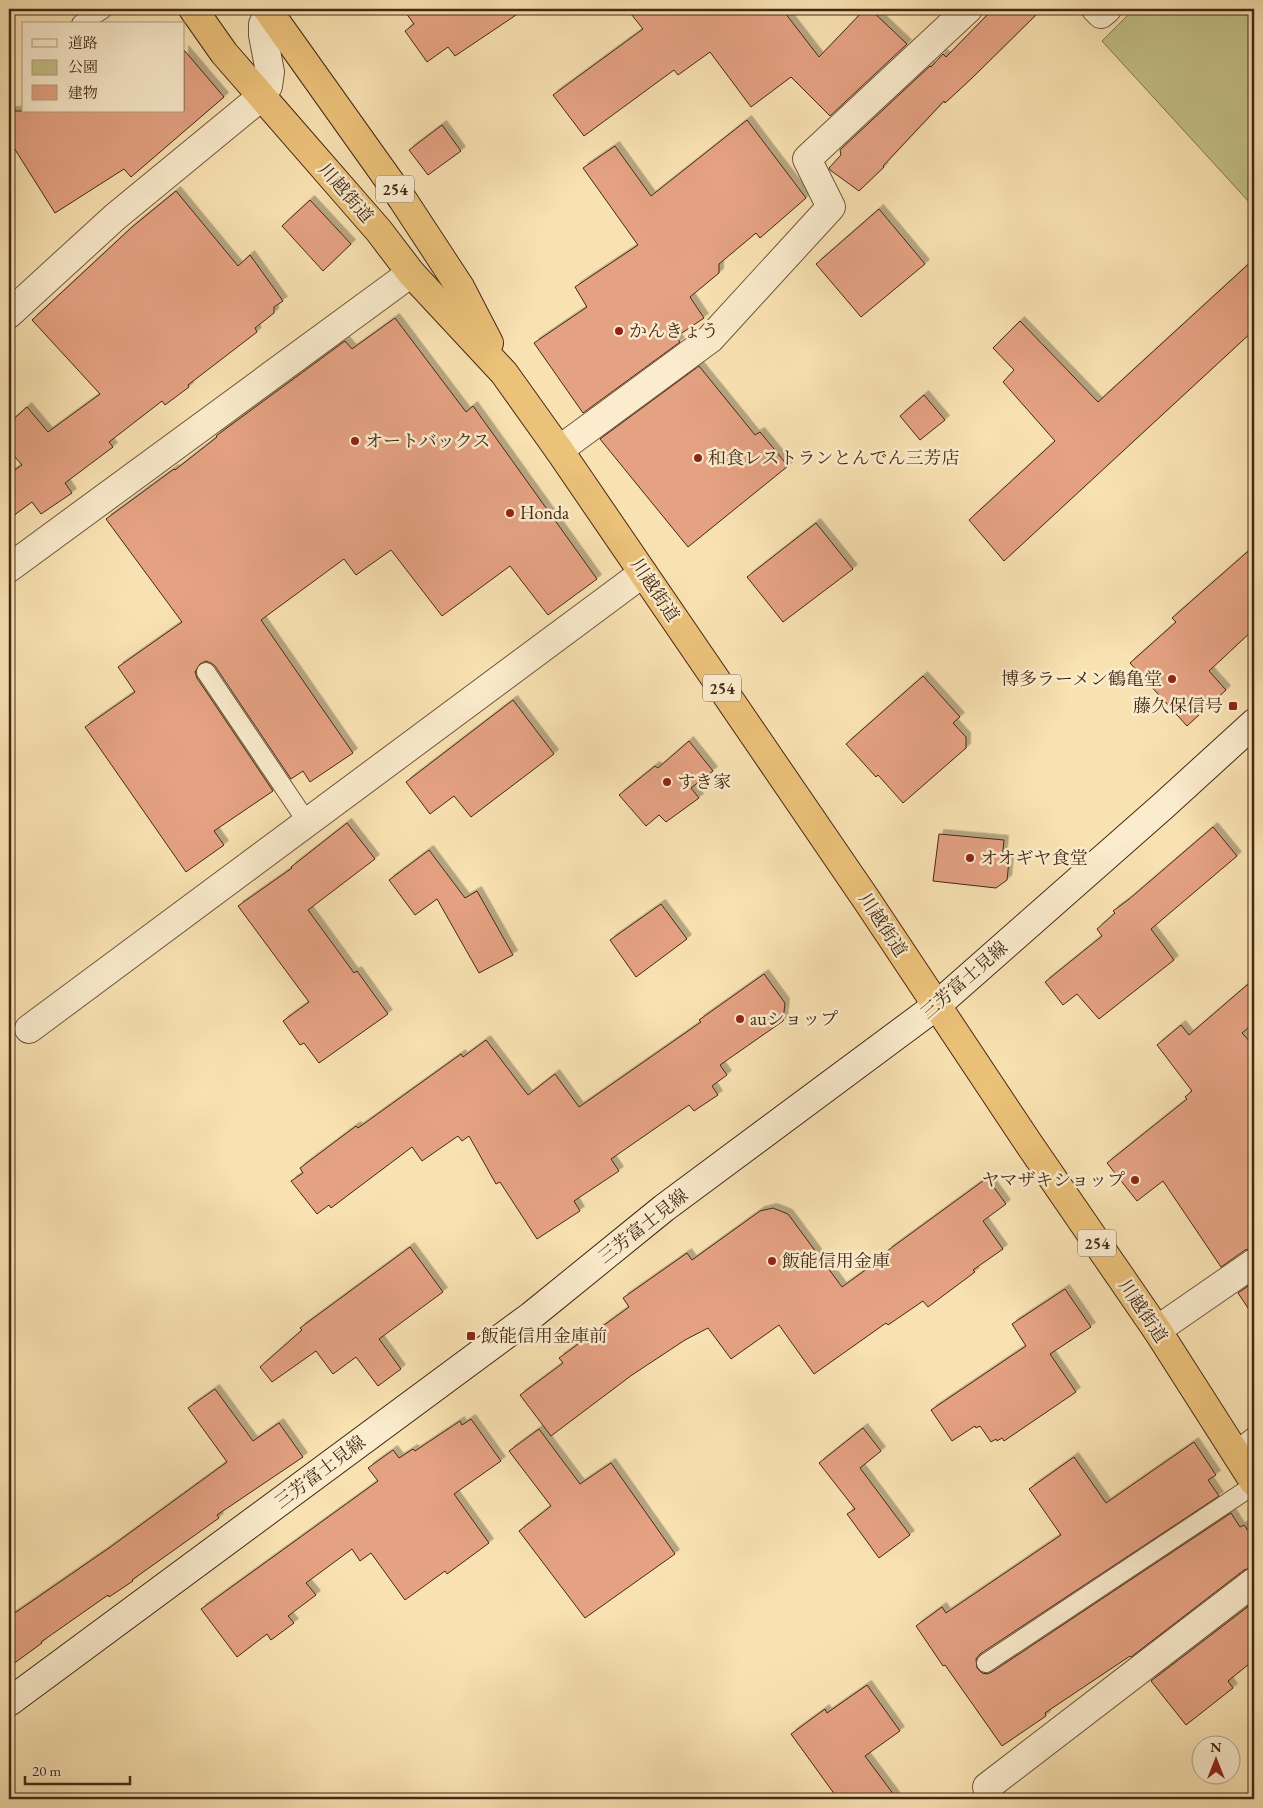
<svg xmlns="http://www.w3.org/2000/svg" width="1263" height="1808" viewBox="0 0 1263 1808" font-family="'EB Garamond','Noto Serif JP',serif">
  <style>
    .green { fill: #c4c288; stroke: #847550 }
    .building { fill: #e5a283; stroke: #432817; filter: url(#shadow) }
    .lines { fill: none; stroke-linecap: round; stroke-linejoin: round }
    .lane-casing { stroke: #70563e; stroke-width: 20 }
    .street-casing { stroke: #70563e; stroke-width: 30 }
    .secondary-casing { stroke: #432817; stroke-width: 30 }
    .highway-casing { stroke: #432817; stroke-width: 30 }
    .lane { stroke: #fbeccd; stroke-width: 18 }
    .street { stroke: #fbeccd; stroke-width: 28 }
    .secondary { stroke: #fbeccd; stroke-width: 28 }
    .highway { stroke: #ecc179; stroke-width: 28 }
    .poi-dot { fill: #8f2418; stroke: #fbeccd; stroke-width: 2 }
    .labels { text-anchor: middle; stroke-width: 5; stroke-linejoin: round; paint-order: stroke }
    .shield { fill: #fbeccd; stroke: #7a634e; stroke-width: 1 }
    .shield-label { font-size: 16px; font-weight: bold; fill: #432817 }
    .street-label { font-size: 18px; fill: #432817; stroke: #fbeccd }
    .poi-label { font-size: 18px; fill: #432817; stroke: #fbeccd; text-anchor: start }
  </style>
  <defs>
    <filter id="shadow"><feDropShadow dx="4.5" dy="-4.5" stdDeviation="0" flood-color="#0004"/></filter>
  </defs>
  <rect width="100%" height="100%" fill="#f9e2b2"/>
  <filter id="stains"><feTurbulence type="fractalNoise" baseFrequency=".004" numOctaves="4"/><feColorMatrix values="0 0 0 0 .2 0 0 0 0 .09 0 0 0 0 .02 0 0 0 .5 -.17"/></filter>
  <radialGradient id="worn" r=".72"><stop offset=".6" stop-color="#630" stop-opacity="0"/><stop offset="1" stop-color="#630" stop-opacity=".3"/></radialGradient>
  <polygon class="green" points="1134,9 1254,9 1254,200 1250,203 1102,41"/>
  <g class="building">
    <polygon points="403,9 525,9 455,56 448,47 427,62 405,31 414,24"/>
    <polygon points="627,9 782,9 819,57 865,9 870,9 907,44 830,116 791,77 751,107 710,52 678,75 674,70 584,136 553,95 643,29"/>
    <polygon points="993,9 1042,9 971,79 945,103 944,101 883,166 884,167 859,191 830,170 829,168 841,155 840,150 930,66 931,67 943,54 946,57"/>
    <polygon points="184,50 224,97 131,177 124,169 55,213 9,140 9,111 184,111"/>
    <polygon points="747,120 806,198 760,238 756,233 719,264 719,273 690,297 704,318 676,337 680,342 583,413 534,343 587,307 575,287 638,245 583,168 615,146 651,196"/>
    <polygon points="442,125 461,151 428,175 409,150"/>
    <polygon points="176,191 238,266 250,255 283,301 274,307 274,313 255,328 257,332 188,385 189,387 165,405 162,401 109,442 113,447 65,483 72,493 41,514 32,502 9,519 9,474 22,465 9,450 9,423 27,407 48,432 100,394 32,320 132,227"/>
    <polygon points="310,200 351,244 323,271 282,226"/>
    <polygon points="879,209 925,264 861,317 816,264"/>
    <polygon points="1254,259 1254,330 1004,561 969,520 1055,441 1003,382 1014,370 993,348 1020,321 1098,402"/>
    <polygon points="395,318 466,412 473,406 597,579 548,615 510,566 442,616 391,550 356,575 344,559 261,620 353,753 310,782 303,771 291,779 215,666 211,663 206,661 200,664 195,672 197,678 273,791 214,831 224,845 186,872 85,727 135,692 118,667 182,622 106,519 174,469 175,470 217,437 216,436 345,341 352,349"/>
    <polygon points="699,366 755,435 760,432 788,466 688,547 600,439"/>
    <polygon points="924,395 945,420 920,440 900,416"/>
    <polygon points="816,523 853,569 783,622 747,577"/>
    <polygon points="1254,546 1254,629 1209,671 1226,690 1187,726 1130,663 1176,622 1172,618"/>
    <polygon points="923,676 960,717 953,723 966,737 966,748 903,803 878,775 876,777 846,744"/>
    <polygon points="513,700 554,754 471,817 454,796 430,814 406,782"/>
    <polygon points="689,741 713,771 691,788 699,798 666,822 659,815 646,826 619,795 655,766 658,768"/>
    <polygon points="347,823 375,859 308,910 354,973 357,971 388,1014 319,1063 304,1043 300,1045 283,1021 309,1002 238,906 292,868 291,867"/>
    <polygon points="1213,827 1237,856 1151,929 1174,960 1099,1019 1077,994 1063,1005 1045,982 1102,936 1097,929 1115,913 1113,911 1128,900"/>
    <polygon points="939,834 1004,840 1002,860 1009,861 1007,880 996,888 933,881"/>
    <polygon points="429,850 465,898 477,891 513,955 479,973 437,899 415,915 389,880"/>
    <polygon points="661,904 687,939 636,977 610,940"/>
    <polygon points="764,974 785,1003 783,1021 720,1065 727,1075 712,1086 718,1095 694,1111 689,1105 611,1159 619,1171 574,1201 580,1211 537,1239 500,1182 496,1184 469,1136 462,1141 458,1136 422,1161 412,1147 331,1208 329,1205 317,1214 291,1181 303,1173 300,1168 356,1126 358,1128 461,1054 463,1057 486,1040 528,1095 555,1074 579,1107 701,1022 699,1020"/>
    <polygon points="1254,979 1254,1023 1242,1033 1254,1046 1254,1248 1245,1250 1221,1267 1163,1181 1137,1201 1107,1163 1187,1099 1185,1097 1192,1091 1157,1045 1181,1025 1189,1035"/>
    <polygon points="987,1178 1006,1204 983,1221 1003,1249 973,1270 975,1272 928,1307 923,1301 888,1325 886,1323 814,1374 779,1325 731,1359 708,1328 685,1340 632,1375 551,1436 520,1395 563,1363 559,1358 629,1307 623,1298 687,1253 692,1260 760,1211 773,1208 788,1214 842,1287 889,1253 887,1251"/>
    <polygon points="410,1247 443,1292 379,1339 401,1369 378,1386 356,1357 333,1374 316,1351 272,1382 260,1367 302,1330 300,1328"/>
    <polygon points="1254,1282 1254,1317 1238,1293"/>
    <polygon points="1065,1289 1091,1327 1050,1354 1076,1392 1004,1441 1002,1438 997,1441 996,1439 991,1442 980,1426 976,1428 975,1426 952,1441 931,1410 1026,1346 1012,1324"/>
    <polygon points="215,1389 253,1441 279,1423 303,1457 217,1515 219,1518 132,1580 133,1581 109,1597 108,1595 41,1642 42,1643 9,1667 9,1617 109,1548 227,1462 188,1408"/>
    <polygon points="471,1419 501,1461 454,1494 489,1543 447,1574 445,1571 405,1600 371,1553 360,1561 352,1549 306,1583 316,1595 288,1616 294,1623 271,1640 267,1634 237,1657 201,1609 378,1481 368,1468 393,1450 399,1458 413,1449 415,1451 460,1421 462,1425"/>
    <polygon points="863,1428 881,1451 860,1468 910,1535 879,1558 847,1514 855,1509 819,1463"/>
    <polygon points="539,1429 580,1484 611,1463 675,1554 585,1618 519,1531 551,1506 509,1451"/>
    <polygon points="1194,1442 1216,1475 1208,1480 1219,1496 980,1654 976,1659 977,1668 982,1673 987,1674 992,1672 1231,1513 1240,1527 1244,1525 1254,1539 1254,1567 1244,1570 1131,1657 1130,1656 1045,1713 1046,1716 1002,1746 945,1665 943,1666 916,1626 942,1607 946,1613 1061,1535 1029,1489 1074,1457 1106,1503"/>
    <polygon points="1254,1602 1254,1660 1228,1681 1233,1688 1186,1725 1151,1681"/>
    <polygon points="867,1685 900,1731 865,1756 897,1799 838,1799 791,1734 825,1709 827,1713"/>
  </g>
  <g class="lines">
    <g class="lane-casing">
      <g id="lane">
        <polyline points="81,24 103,9"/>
        <polyline points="206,672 307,822"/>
        <polyline points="1235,1451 1254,1436"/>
        <polyline points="986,1663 1254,1485"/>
      </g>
    </g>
    <g class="street-casing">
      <g id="street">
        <polyline points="1096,9 1101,14 1107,9"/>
        <polyline points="9,314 115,217 262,96 268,86 270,72 263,35 263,24 270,13"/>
        <polyline points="559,450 710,339 831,207 807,159 968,9"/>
        <polyline points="9,568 411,273"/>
        <polyline points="29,1029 643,573"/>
        <polyline points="1157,1330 1254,1263"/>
        <polyline points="987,1787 1254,1582"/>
      </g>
    </g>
    <g class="secondary-casing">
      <polyline id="secondary" points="9,1702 531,1316 664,1208 936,1006 1163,806 1254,723"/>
    </g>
    <g class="highway-casing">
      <g id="highway">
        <polyline points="193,9 224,53 379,231 411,273 504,373 559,450 866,899 1029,1144 1157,1330 1254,1482"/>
        <polyline points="267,9 403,200 460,287 489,343"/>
      </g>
    </g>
    <use href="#lane" class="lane"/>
    <use href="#street" class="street"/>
    <use href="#secondary" class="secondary"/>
    <use href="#highway" class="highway"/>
  </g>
  <g class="poi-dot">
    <circle cx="619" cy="331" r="5"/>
    <circle cx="355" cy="441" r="5"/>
    <circle cx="698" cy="458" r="5"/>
    <circle cx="510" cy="513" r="5"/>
    <circle cx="1172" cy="679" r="5"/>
    <rect x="1228" y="701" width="10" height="10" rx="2.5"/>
    <circle cx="667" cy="782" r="5"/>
    <circle cx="970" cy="858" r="5"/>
    <circle cx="740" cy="1019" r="5"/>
    <circle cx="1135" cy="1180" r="5"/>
    <circle cx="772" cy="1261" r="5"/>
    <rect x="466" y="1331" width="10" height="10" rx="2.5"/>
  </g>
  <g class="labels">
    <g class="shield">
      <rect x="376" y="175.5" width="38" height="27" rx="4"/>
      <rect x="703" y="674.5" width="38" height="27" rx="4"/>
      <rect x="1078" y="1229.5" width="38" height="27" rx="4"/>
    </g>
    <g class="shield-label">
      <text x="395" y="195">254</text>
      <text x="722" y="694">254</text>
      <text x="1097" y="1249">254</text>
    </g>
    <g class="street-label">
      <text transform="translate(346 193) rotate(49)" y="6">川越街道</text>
      <text transform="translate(655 590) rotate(56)" y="6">川越街道</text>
      <text transform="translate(883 925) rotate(57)" y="6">川越街道</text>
      <text transform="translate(964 980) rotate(-41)" y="6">三芳富士見線</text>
      <text transform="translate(643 1226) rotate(-38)" y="6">三芳富士見線</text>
      <text transform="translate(1143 1311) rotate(56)" y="6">川越街道</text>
      <text transform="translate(320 1472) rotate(-37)" y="6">三芳富士見線</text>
    </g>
    <g class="poi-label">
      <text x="629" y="337">かんきょう</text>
      <text x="365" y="447">オートバックス</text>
      <text x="708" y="464">和食レストランとんでん三芳店</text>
      <text x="520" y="519">Honda</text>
      <text x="1162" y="685" text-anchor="end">博多ラーメン鶴亀堂</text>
      <text x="1223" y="712" text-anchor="end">藤久保信号</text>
      <text x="677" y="788">すき家</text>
      <text x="980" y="864">オオギヤ食堂</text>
      <text x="750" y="1025">auショップ</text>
      <text x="1125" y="1186" text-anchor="end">ヤマザキショップ</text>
      <text x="782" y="1267">飯能信用金庫</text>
      <text x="481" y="1342">飯能信用金庫前</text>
    </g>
  </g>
  <rect width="1263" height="1808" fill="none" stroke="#f9e2b2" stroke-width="30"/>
  <rect x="10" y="10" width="1243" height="1788" fill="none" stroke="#432817" stroke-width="2.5"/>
  <rect x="15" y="15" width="1233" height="1778" fill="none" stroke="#432817"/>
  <rect x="22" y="22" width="162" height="90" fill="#fbeccd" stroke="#b19e84"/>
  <rect x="32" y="39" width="25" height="8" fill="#fbeccd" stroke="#b19e84"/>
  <text x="68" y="48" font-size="15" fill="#432817">道路</text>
  <rect x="32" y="60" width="25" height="15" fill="#c4c288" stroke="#b19e84"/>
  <text x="68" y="72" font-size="15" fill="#432817">公園</text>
  <rect x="32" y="85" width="25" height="15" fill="#e5a283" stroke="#b19e84"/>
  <text x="68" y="98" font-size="15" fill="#432817">建物</text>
  <g transform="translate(1216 1760)"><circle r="24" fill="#fbeccd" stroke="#b19e84"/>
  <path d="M0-4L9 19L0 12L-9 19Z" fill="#8f2418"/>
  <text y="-8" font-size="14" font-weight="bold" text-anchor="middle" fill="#432817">N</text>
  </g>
  <path d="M25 1776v8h105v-8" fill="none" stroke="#432817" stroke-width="2.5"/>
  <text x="32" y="1776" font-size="15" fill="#432817" stroke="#fbeccd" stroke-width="4" paint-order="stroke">20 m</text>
  <rect width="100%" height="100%" filter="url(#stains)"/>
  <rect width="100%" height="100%" fill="url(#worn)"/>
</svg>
